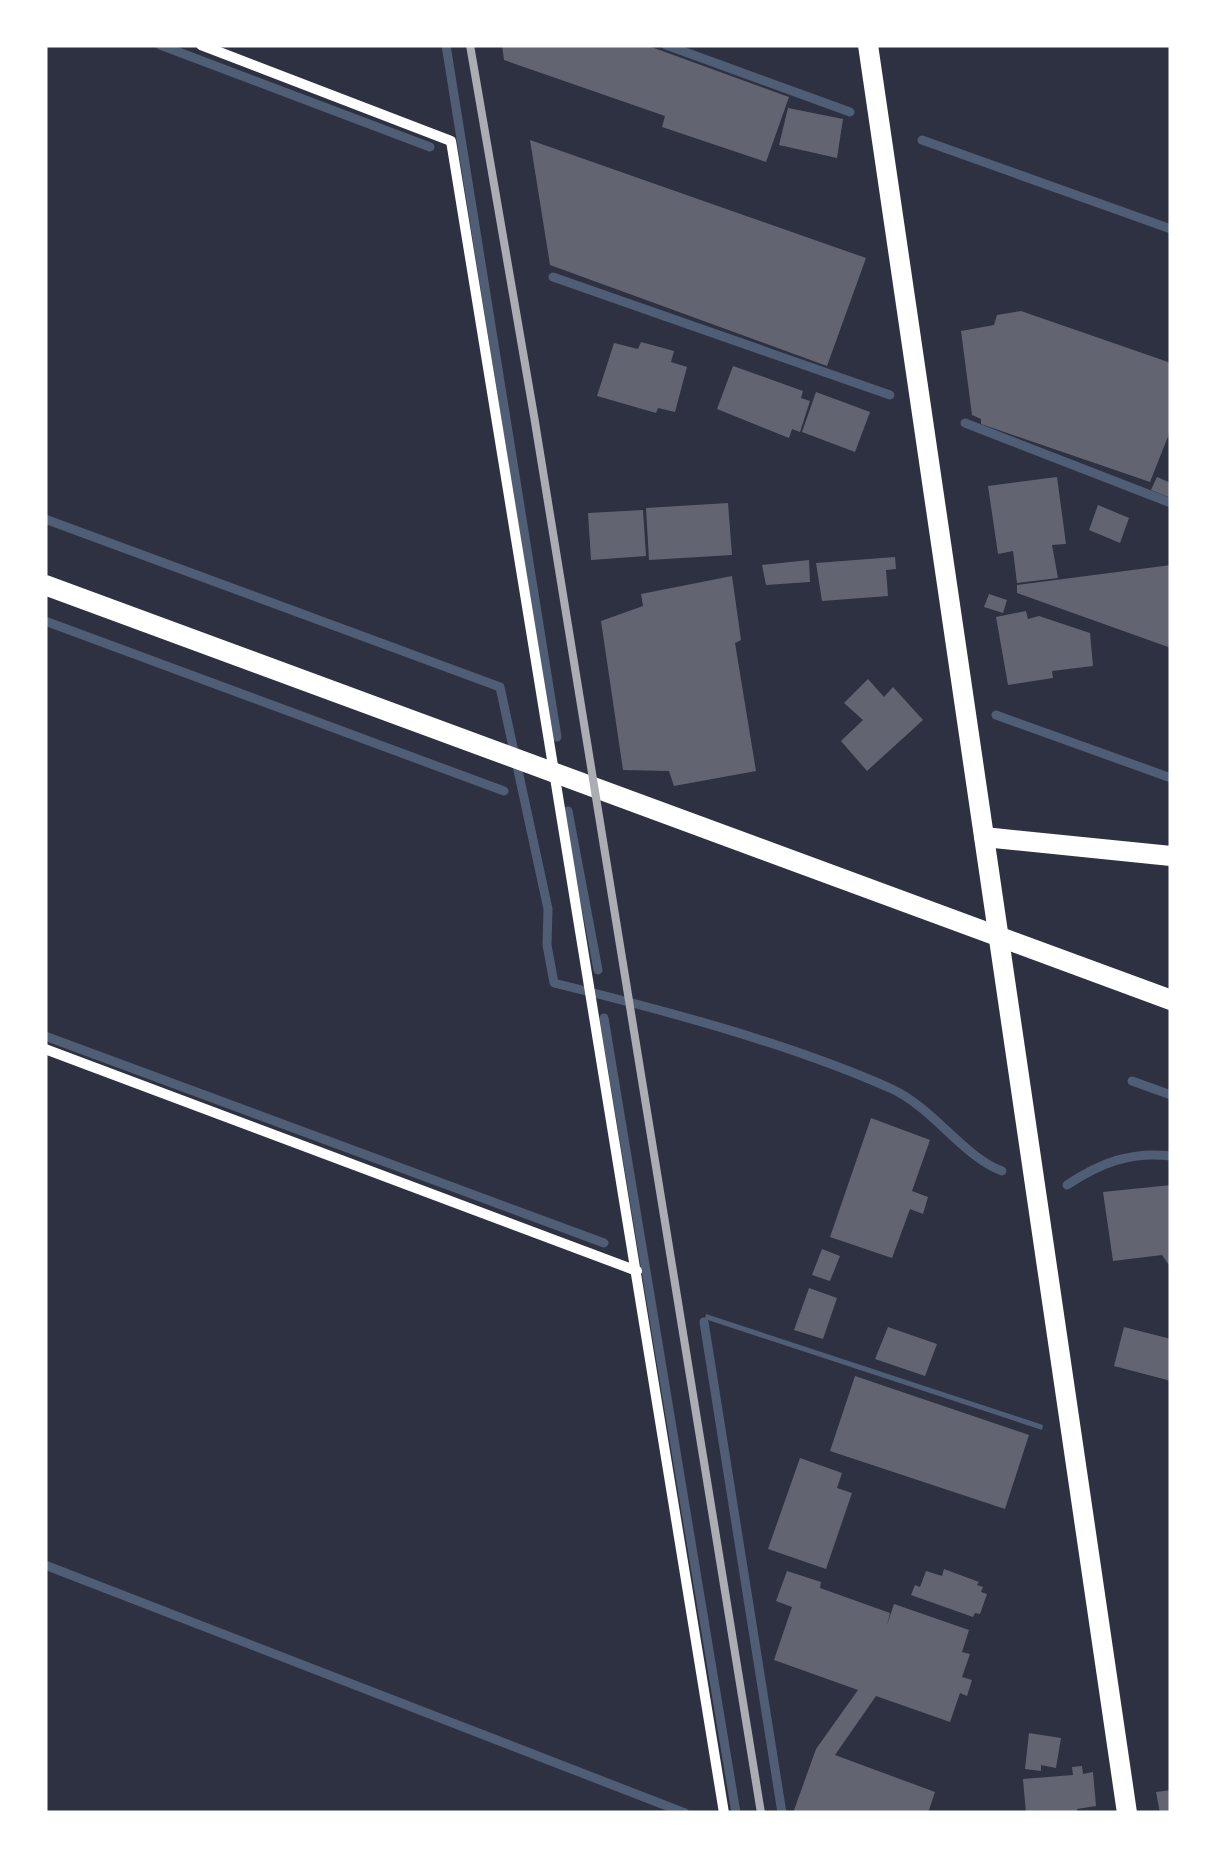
<svg xmlns="http://www.w3.org/2000/svg" width="1216" height="1858" viewBox="0 0 1216 1858" font-family="Jost,sans-serif">
  <style>
    .water { fill: #4f5d75 }
    .lines { fill: none; stroke-linecap: round; stroke-linejoin: round }
    .stream { stroke: #4f5d75; stroke-width: 9 }
    .building { fill: #626471 }
    .minor { stroke: #fff; stroke-width: 10 }
    .secondary { stroke: #fff; stroke-width: 20 }
    .rail { stroke: #abadb3; stroke-width: 8 }
  </style>
  <rect width="100%" height="100%" fill="#2d3142"/>
  <polygon class="water" points="706,1314 1043,1425 1042,1430 705,1319"/>
  <g class="lines">
    <g class="stream">
      <polyline points="160,45 430,147"/>
      <polyline points="446,45 557,737"/>
      <polyline points="666,45 850,112"/>
      <polyline points="922,140 1171,229"/>
      <polyline points="553,277 890,395"/>
      <polyline points="965,423 1171,503"/>
      <path d="M45,519L500,687L548,909L547,945L554,983C663,1010 789,1043 892,1089C933,1108 965,1158 1002,1171"/>
      <polyline points="45,621 504,791"/>
      <polyline points="996,715 1171,778"/>
      <polyline points="568,811 598,970"/>
      <polyline points="604,1018 736,1813"/>
      <polyline points="45,1036 604,1243"/>
      <polyline points="1132,1081 1171,1095"/>
      <path d="M1067,1185C1100,1163 1131,1151 1171,1156"/>
      <polyline points="704,1322 782,1813"/>
      <polyline points="45,1565 685,1813"/>
    </g>
  </g>
  <g class="building">
    <polygon points="502,45 646,45 789,97 766,162 662,127 665,116 504,60"/>
    <polygon points="788,108 843,119 837,158 779,145"/>
    <polygon points="530,140 866,258 827,366 550,265"/>
    <polygon points="1021,311 1171,363 1171,429 1150,482 981,424 981,419 972,415 961,331 994,325 997,315"/>
    <polygon points="641,342 674,351 671,362 687,367 675,412 658,408 656,413 597,396 614,343 638,349"/>
    <polygon points="733,366 803,391 801,398 810,401 800,432 792,429 789,438 717,409"/>
    <polygon points="816,392 870,412 855,452 802,432"/>
    <polygon points="1057,477 1066,544 1052,545 1058,578 1017,583 1013,551 998,554 988,486"/>
    <polygon points="1157,477 1171,483 1171,498 1151,490"/>
    <polygon points="728,503 732,555 649,560 646,508"/>
    <polygon points="1098,505 1129,518 1120,543 1089,530"/>
    <polygon points="643,510 646,556 591,560 588,513"/>
    <polygon points="895,557 896,569 886,570 888,596 822,601 816,563"/>
    <polygon points="809,560 810,582 766,585 762,565"/>
    <polygon points="1171,565 1171,648 1017,593 1017,585"/>
    <polygon points="732,576 741,640 735,643 756,771 674,786 669,771 623,770 601,621 643,606 641,594"/>
    <polygon points="989,594 1007,600 1003,613 984,607"/>
    <polygon points="1026,611 1028,619 1039,616 1090,633 1093,666 1052,671 1053,678 1008,685 996,617"/>
    <polygon points="868,679 884,697 893,687 923,720 867,771 841,741 863,720 844,703"/>
    <polygon points="871,1118 930,1140 912,1191 928,1197 923,1214 910,1209 892,1258 830,1237"/>
    <polygon points="1171,1185 1171,1268 1162,1255 1113,1261 1103,1192"/>
    <polygon points="822,1249 840,1256 830,1281 812,1275"/>
    <polygon points="809,1288 837,1298 823,1339 794,1330"/>
    <polygon points="888,1327 937,1344 925,1376 875,1359"/>
    <polygon points="1124,1327 1171,1339 1171,1381 1114,1366"/>
    <polygon points="855,1376 1029,1435 1005,1509 830,1451"/>
    <polygon points="800,1458 842,1473 837,1488 852,1493 826,1569 768,1549"/>
    <polygon points="944,1569 979,1582 977,1585 983,1587 981,1592 987,1594 980,1614 975,1613 973,1617 911,1595 915,1585 920,1587 926,1571 942,1576"/>
    <polygon points="787,1571 821,1582 820,1588 890,1613 887,1625 894,1604 969,1630 962,1652 970,1654 962,1677 972,1680 967,1696 960,1693 950,1722 876,1696 835,1755 935,1792 928,1813 793,1813 816,1749 858,1690 774,1660 792,1607 776,1601"/>
    <polygon points="1029,1733 1061,1738 1056,1768 1041,1765 1041,1771 1025,1769"/>
    <polygon points="1082,1766 1083,1774 1093,1772 1096,1806 1077,1809 1077,1813 1026,1813 1023,1779 1073,1775 1072,1767"/>
    <polygon points="1171,1790 1171,1813 1160,1813 1156,1792"/>
  </g>
  <g class="lines">
    <g class="minor">
      <polyline points="201,45 451,141 724,1813"/>
      <polyline points="45,1049 637,1271"/>
    </g>
    <g class="secondary">
      <polyline points="868,45 1127,1813"/>
      <polyline points="45,585 1171,1000"/>
      <polyline points="984,837 1171,856"/>
    </g>
    <polyline class="rail" points="470,45 534,416 761,1813"/>
  </g>
  <rect width="1216" height="1858" fill="none" stroke="#ffffff" stroke-width="95"/>
</svg>
